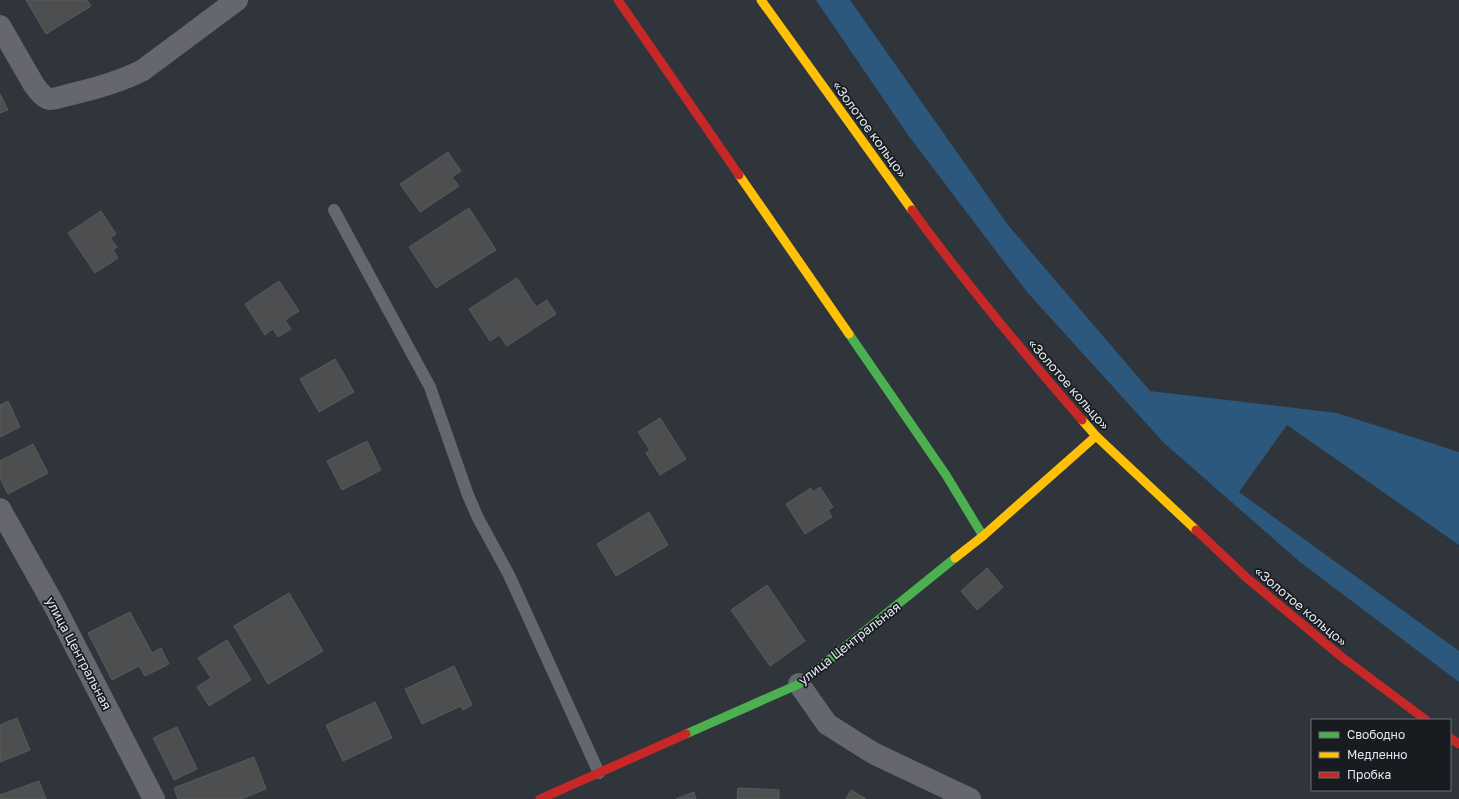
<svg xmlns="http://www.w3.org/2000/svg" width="1459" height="799" viewBox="0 0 1459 799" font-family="'Golos Text',sans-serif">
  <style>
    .green { fill: #2c587d }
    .building { fill: #4d4e4f; stroke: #5a5a5c }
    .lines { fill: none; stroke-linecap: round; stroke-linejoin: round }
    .lane { stroke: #666671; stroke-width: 12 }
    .street { stroke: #666671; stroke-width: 22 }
    .fast { stroke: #4caf50; stroke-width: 9 }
    .slow { stroke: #ffc107; stroke-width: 9 }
    .jam { stroke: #c62828; stroke-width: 9 }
    .labels { text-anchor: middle; stroke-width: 3.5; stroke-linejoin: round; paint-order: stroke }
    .street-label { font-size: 13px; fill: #e3e9ef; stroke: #181c20 }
  </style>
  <rect width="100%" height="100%" fill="#2f353a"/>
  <polygon class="green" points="816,0 850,0 1008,225 1150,391 1337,413 1459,452 1459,545 1287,425 1239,492 1459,651 1459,682 1300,562 1164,443 1027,292 908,135"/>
  <g class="building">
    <polygon points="26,0 87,0 91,6 46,34"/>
    <polygon points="0,94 8,110 0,113"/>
    <polygon points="448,152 461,171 452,177 459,186 420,212 400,184"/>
    <polygon points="469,208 496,250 436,288 409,247"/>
    <polygon points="101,211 116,234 110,238 117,247 113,250 118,258 95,273 68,233"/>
    <polygon points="517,278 536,307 547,300 556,314 507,346 499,335 490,341 469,309"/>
    <polygon points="279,281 299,311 285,320 291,329 278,337 273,329 265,335 245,304"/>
    <polygon points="335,359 354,392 319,412 300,379"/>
    <polygon points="8,401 20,427 0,437 0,405"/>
    <polygon points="660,418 686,459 660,475 646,453 650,450 638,432"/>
    <polygon points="367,441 381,470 342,490 327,461"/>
    <polygon points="33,444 48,473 8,494 0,478 0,461"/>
    <polygon points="820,487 833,507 828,510 832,517 805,534 786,504 811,488 813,492"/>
    <polygon points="649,512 668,545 616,576 597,544"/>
    <polygon points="987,568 1003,587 977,610 961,591"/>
    <polygon points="767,585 805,641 770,666 731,610"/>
    <polygon points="289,593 323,651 268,684 234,626"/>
    <polygon points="130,612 152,653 161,648 169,664 145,676 139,666 112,680 88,633"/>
    <polygon points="227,640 251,680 209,706 197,687 211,678 198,658"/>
    <polygon points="454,666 472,705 463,710 461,706 422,724 405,689"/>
    <polygon points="375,702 392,738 343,761 326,725"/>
    <polygon points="17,718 30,750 0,762 0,725"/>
    <polygon points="177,727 197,769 174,780 153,738"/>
    <polygon points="254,757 266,789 241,799 178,799 174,788"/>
    <polygon points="39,781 46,799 0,799 0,795"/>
    <polygon points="738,788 779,790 779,799 737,799"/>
    <polygon points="851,790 866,799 846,799"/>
    <polygon points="694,792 696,799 676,799"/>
  </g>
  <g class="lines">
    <polyline class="lane" points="334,210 430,387 468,495 478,518 509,575 599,773"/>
    <g class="street">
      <path d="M0,26L34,85C38,90 43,98 50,99C56,99 63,96 68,95C94,89 120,82 143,70L237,0"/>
      <polyline points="0,509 54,605 154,799"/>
      <polyline points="799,684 827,724 873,753 970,799"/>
    </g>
    <g class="fast">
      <polyline points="849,334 946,475 983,536"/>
      <polyline points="686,734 799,684 955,558"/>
    </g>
    <g class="slow">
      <polyline points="761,0 912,210"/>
      <polyline points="739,175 849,334"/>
      <polyline points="1082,420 1096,436 1196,530"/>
      <polyline points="955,558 983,536 1096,436"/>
    </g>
    <g class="jam">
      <polyline points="618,0 739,175"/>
      <path d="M912,210C965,283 1023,352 1082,420"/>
      <polyline points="1196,530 1248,579 1343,658 1426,720"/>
      <polyline points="1450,738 1459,744"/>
      <polyline points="540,799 686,734"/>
    </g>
  </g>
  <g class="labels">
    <g class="street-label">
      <text transform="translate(870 129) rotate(54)" y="5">«Золотое кольцо»</text>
      <text transform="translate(1069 384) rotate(49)" y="5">«Золотое кольцо»</text>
      <text transform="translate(1301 606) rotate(40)" y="5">«Золотое кольцо»</text>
      <text transform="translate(849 643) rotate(-38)" y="5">улица Центральная</text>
      <text transform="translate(79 653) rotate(62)" y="5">улица Центральная</text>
    </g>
  </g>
  <rect x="1311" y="719" width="140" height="72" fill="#181c20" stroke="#696e73"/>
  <rect x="1319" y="732" width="20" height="6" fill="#4caf50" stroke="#696e73"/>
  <text x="1347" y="739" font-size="12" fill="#e3e9ef">Свободно</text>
  <rect x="1319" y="752" width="20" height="6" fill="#ffc107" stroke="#696e73"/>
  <text x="1347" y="759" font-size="12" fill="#e3e9ef">Медленно</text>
  <rect x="1319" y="772" width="20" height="6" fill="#c62828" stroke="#696e73"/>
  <text x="1347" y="779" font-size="12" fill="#e3e9ef">Пробка</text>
</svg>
